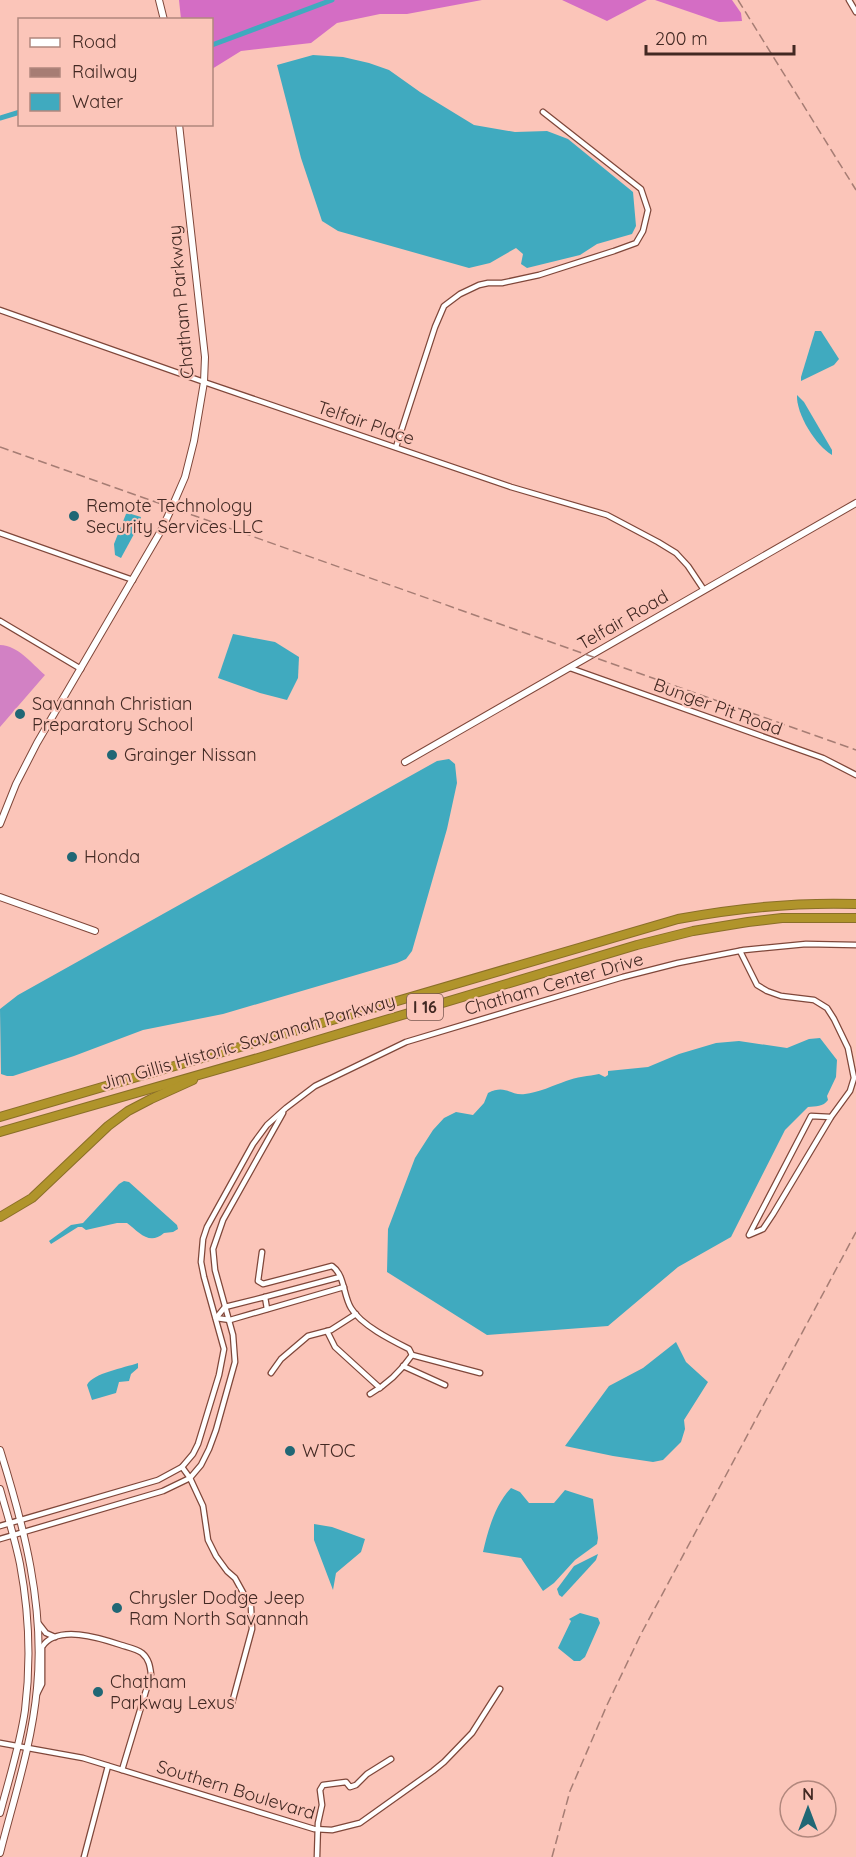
<svg xmlns="http://www.w3.org/2000/svg" width="856" height="1857" viewBox="0 0 856 1857" font-family="Quicksand,sans-serif">
  <style>
    .green { fill: #d281c4 }
    .forest { fill: #d46dc4 }
    .water { fill: #40aabf }
    .lines { fill: none; stroke-linecap: round; stroke-linejoin: round }
    .canal { stroke: #40aabf; stroke-width: 5 }
    .street-casing { stroke: #7f473a; stroke-width: 7 }
    .secondary-casing { stroke: #7f473a; stroke-width: 8 }
    .highway-casing { stroke: #8a6f28; stroke-width: 10 }
    .street { stroke: #fff; stroke-width: 4.5 }
    .secondary { stroke: #fff; stroke-width: 6 }
    .highway { stroke: #b0942b; stroke-width: 8 }
    .rail { stroke: #a67d74; stroke-width: 1.5; stroke-dasharray: 9 4.5; stroke-linecap: butt }
    .poi-dot { fill: #206775; stroke: #fbc5b9; stroke-width: 2 }
    .labels { text-anchor: middle; stroke-width: 4.5; stroke-linejoin: round; paint-order: stroke }
    .shield { fill: #fbc5b9; stroke: #7a5850; stroke-width: 1.5 }
    .shield-label { font-size: 16px; font-weight: bold; fill: #422923 }
    .street-label { font-size: 18px; fill: #422923; stroke: #fbc5b9 }
    .poi-label { font-size: 18px; fill: #422923; stroke: #fbc5b9; text-anchor: start }
  </style>
  <rect width="100%" height="100%" fill="#fbc5b9"/>
  <path class="green" d="M0,645C19,646 31,663 45,675L0,727Z"/>
  <g class="forest">
    <polygon points="179,0 482,0 407,14 380,14 337,23 311,43 241,51 212,69 212,20 181,19"/>
    <polygon points="562,0 647,0 607,21"/>
    <polygon points="655,0 732,0 741,13 742,21 719,22"/>
  </g>
  <g class="water">
    <polygon points="313,55 343,57 369,63 389,70 420,92 474,125 515,132 547,131 568,139 633,192 636,226 632,234 597,244 580,255 527,268 521,264 523,254 516,248 490,263 469,268 338,231 322,221 301,158 277,65"/>
    <polygon points="815,331 821,331 839,359 834,365 801,381 801,377"/>
    <path d="M797,395L804,402L832,450V455C816,446 796,414 797,395Z"/>
    <polygon points="128,513 141,517 140,523 121,558 115,555 114,544 126,514"/>
    <polygon points="233,634 275,642 299,657 298,678 287,700 260,693 218,678"/>
    <polygon points="449,759 455,764 457,783 447,829 412,951 406,959 397,963 223,1014 143,1030 74,1056 13,1076 7,1076 1,1074 0,1009 18,995 437,761"/>
    <path d="M820,1038L837,1060L836,1077L827,1096L828,1100C823,1107 816,1106 808,1107L785,1130L731,1237L678,1267L608,1326L487,1335L387,1272L388,1229L415,1158L433,1130L444,1118L456,1112L473,1115L484,1103L488,1093C506,1084 510,1096 525,1094C537,1093 555,1085 566,1081C576,1077 589,1076 599,1074L605,1077L608,1075V1071L648,1067L679,1054L716,1043L739,1041L787,1048L809,1039Z"/>
    <path d="M124,1181L129,1182L177,1225L178,1229L173,1232L164,1233C149,1246 139,1232 127,1223H117L86,1230L82,1227H78L51,1244L49,1241L71,1225L83,1223L119,1184Z"/>
    <polygon points="676,1342 686,1362 708,1382 684,1420 685,1429 681,1442 663,1460 653,1462 613,1456 565,1446 609,1386 643,1368"/>
    <path d="M138,1363V1368L131,1374L129,1381L119,1382L116,1393L92,1400L87,1385C93,1373 124,1368 138,1363Z"/>
    <path d="M511,1488L520,1492L529,1503H554L565,1490L593,1499L598,1538L597,1544L575,1560L554,1583L543,1591L521,1558L483,1552C488,1530 495,1505 511,1488Z"/>
    <polygon points="314,1524 332,1527 365,1539 361,1552 336,1573 333,1590 314,1540"/>
    <polygon points="598,1554 596,1560 562,1597 559,1595 557,1589 574,1566"/>
    <polygon points="580,1613 598,1618 600,1623 585,1657 580,1661 574,1661 558,1648 571,1621 569,1619"/>
  </g>
  <g class="lines">
    <g class="canal">
      <polyline points="212,45 332,0"/>
      <polyline points="0,118 20,112"/>
    </g>
    <g class="street-casing">
      <g id="street">
        <polyline points="849,0 856,12"/>
        <polyline points="0,310 204,382 511,487 607,515 658,542 676,553 688,566 704,590"/>
        <polyline points="396,447 435,327 444,306 460,294 479,285 488,283 502,283 539,275 614,251 636,243 643,231 648,210 641,189 543,112"/>
        <polyline points="0,533 133,580"/>
        <polyline points="0,621 81,669"/>
        <polyline points="570,668 823,758 856,775"/>
        <polyline points="740,951 757,985 767,991 781,996 814,1000 827,1008 834,1019 848,1048 854,1078 850,1091 831,1117 773,1214 763,1229 749,1235 811,1116 831,1117"/>
        <path d="M262,1252L258,1281L263,1284L332,1266C345,1275 343,1295 351,1308C361,1325 391,1340 409,1349L412,1355L480,1373"/>
        <polyline points="265,1297 340,1277"/>
        <polyline points="216,1318 230,1320 344,1287"/>
        <polyline points="216,1318 225,1307 265,1297 267,1309"/>
        <polyline points="327,1331 335,1347 380,1388"/>
        <polyline points="403,1366 445,1385"/>
        <polyline points="271,1373 281,1359 308,1336 331,1330 356,1314"/>
        <path d="M370,1394C386,1385 401,1371 412,1355"/>
        <polyline points="182,1467 190,1478 203,1506 208,1540 216,1556 227,1571 235,1578 251,1607 252,1629 232,1703"/>
        <polyline points="0,1526 158,1480 182,1467 193,1454 198,1444 219,1375 224,1349 204,1277 201,1262 203,1239 207,1227 253,1144 267,1125 286,1108 315,1086 406,1042 623,977 678,963 744,950 806,944 856,945"/>
        <polyline points="0,1539 163,1491 190,1478 201,1465 209,1449 216,1430 235,1362 233,1335 215,1270 213,1249 223,1220 283,1113"/>
        <polyline points="39,1624 46,1633 55,1637"/>
        <path d="M37,1694L42,1684V1647C57,1624 100,1638 121,1645C127,1647 137,1649 142,1653C149,1659 150,1666 151,1674L122,1770"/>
        <polyline points="0,1743 83,1758 314,1829 332,1830 360,1823 433,1771 444,1762 472,1733 500,1689"/>
        <polyline points="84,1857 108,1766"/>
        <polyline points="317,1857 318,1823 322,1805 320,1790 323,1785 346,1782 350,1787 356,1785 367,1774 391,1759"/>
      </g>
    </g>
    <g class="secondary-casing">
      <g id="secondary">
        <polyline points="159,0 164,20"/>
        <polyline points="405,762 856,503"/>
        <polyline points="0,824 16,784 37,743 162,529 172,507 185,477 194,441 204,382 205,357 179,124"/>
        <polyline points="0,897 95,931"/>
        <path d="M0,1450C24,1526 45,1607 37,1688C32,1744 14,1798 0,1853"/>
        <path d="M0,1489C7,1514 15,1539 20,1564C29,1612 31,1662 25,1710C20,1745 9,1779 0,1813"/>
      </g>
    </g>
    <g class="highway-casing">
      <g id="highway">
        <path d="M0,1117L678,919C737,908 795,902 856,904"/>
        <polyline points="0,1132 258,1058 637,945 693,931 748,922 782,918 856,918"/>
        <polyline points="0,1217 32,1198 108,1126 128,1111 151,1099 193,1080"/>
      </g>
    </g>
    <use href="#street" class="street"/>
    <use href="#secondary" class="secondary"/>
    <use href="#highway" class="highway"/>
    <g class="rail">
      <polyline points="738,0 856,190"/>
      <polyline points="0,447 856,750"/>
      <polyline points="552,1857 570,1791 607,1705 641,1634 856,1232"/>
    </g>
  </g>
  <g class="poi-dot">
    <circle cx="74" cy="516" r="6"/>
    <circle cx="20" cy="714" r="6"/>
    <circle cx="112" cy="755" r="6"/>
    <circle cx="72" cy="857" r="6"/>
    <circle cx="290" cy="1451" r="6"/>
    <circle cx="117" cy="1608" r="6"/>
    <circle cx="98" cy="1692" r="6"/>
  </g>
  <g class="labels">
    <rect class="shield" x="407" y="994" width="36" height="26" rx="4.5"/>
    <g class="shield-label">
      <text x="425" y="1013">I 16</text>
    </g>
    <g class="street-label">
      <text transform="translate(181 302) rotate(-95)" y="6">Chatham Parkway</text>
      <text transform="translate(366 423) rotate(19)" y="6">Telfair Place</text>
      <text transform="translate(623 620) rotate(-30)" y="6">Telfair Road</text>
      <text transform="translate(718 707) rotate(20)" y="6">Bunger Pit Road</text>
      <text transform="translate(554 984) rotate(-16)" y="6">Chatham Center Drive</text>
      <text transform="translate(248 1042) rotate(-16)" y="6">Jim Gillis Historic Savannah Parkway</text>
      <text transform="translate(236 1790) rotate(17)" y="6">Southern Boulevard</text>
    </g>
    <g class="poi-label">
      <text x="86" y="512">Remote Technology<tspan x="86" dy="21">Security Services LLC</tspan></text>
      <text x="32" y="710">Savannah Christian<tspan x="32" dy="21">Preparatory School</tspan></text>
      <text x="124" y="761">Grainger Nissan</text>
      <text x="84" y="863">Honda</text>
      <text x="302" y="1457">WTOC</text>
      <text x="129" y="1604">Chrysler Dodge Jeep<tspan x="129" dy="21">Ram North Savannah</tspan></text>
      <text x="110" y="1688">Chatham<tspan x="110" dy="21">Parkway Lexus</tspan></text>
    </g>
  </g>
  <rect x="18" y="18" width="195" height="108" fill="#fbc5b9" stroke="#b1877d" stroke-width="1.5"/>
  <rect x="30" y="38" width="30" height="9" fill="#ffffff" stroke="#b1877d" stroke-width="1.5"/>
  <text x="72" y="48" font-size="18" fill="#422923">Road</text>
  <rect x="30" y="68" width="30" height="9" fill="#a67d74" stroke="#b1877d" stroke-width="1.5"/>
  <text x="72" y="78" font-size="18" fill="#422923">Railway</text>
  <rect x="30" y="93" width="30" height="18" fill="#40aabf" stroke="#b1877d" stroke-width="1.5"/>
  <text x="72" y="108" font-size="18" fill="#422923">Water</text>
  <g transform="translate(808 1809)"><circle r="28" fill="#fbc5b9" stroke="#b1877d" stroke-width="1.5"/>
  <path d="M0-4.5L10 22L0 15L-10 22Z" fill="#206775"/>
  <text y="-9" font-size="16" font-weight="bold" text-anchor="middle" fill="#422923">N</text>
  </g>
  <path d="M646 45v9h148v-9" fill="none" stroke="#422923" stroke-width="3"/>
  <text x="655" y="45" font-size="18" fill="#422923" stroke="#fbc5b9" stroke-width="4.5" paint-order="stroke">200 m</text>
</svg>
